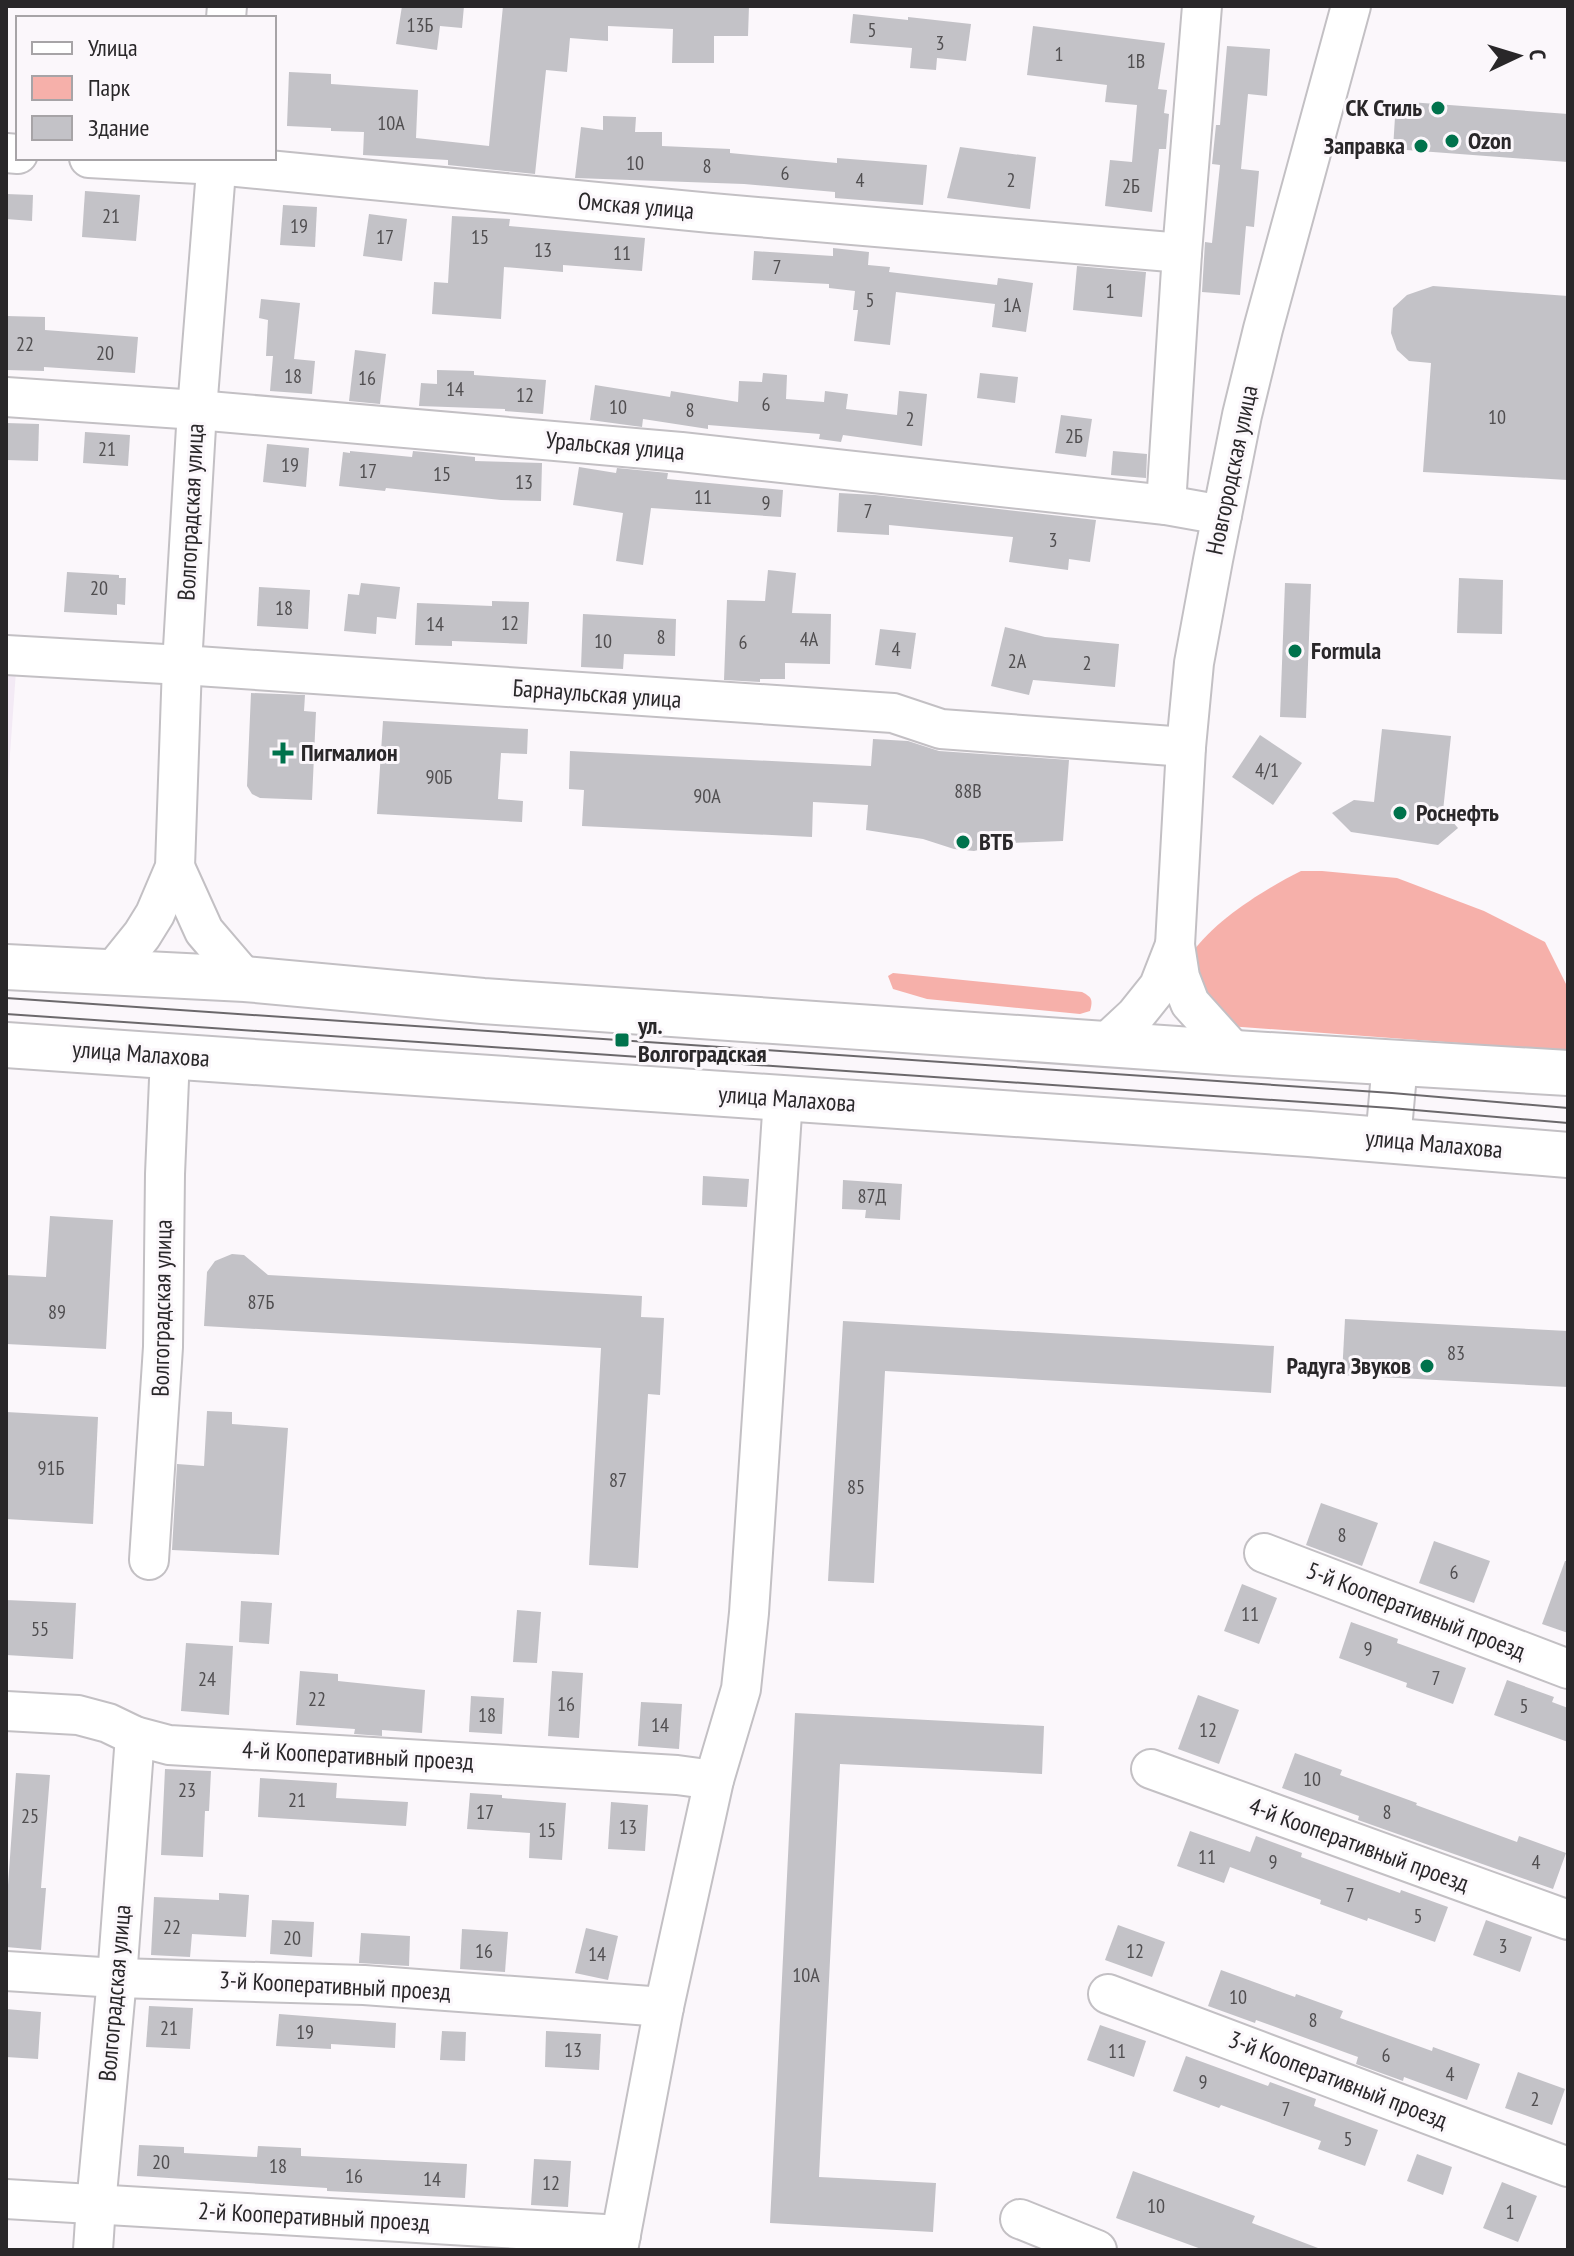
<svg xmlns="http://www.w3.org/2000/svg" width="1574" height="2256" viewBox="0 0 1574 2256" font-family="'PT Sans Narrow',sans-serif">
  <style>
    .built { fill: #f3eaf5 }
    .green { fill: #f6b0aa }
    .building { fill: #c3c2c7 }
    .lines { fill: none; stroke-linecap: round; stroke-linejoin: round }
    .minor-casing { stroke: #c3c0c4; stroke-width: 42 }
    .major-casing { stroke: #c3c0c4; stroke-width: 48 }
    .minor { stroke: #fff; stroke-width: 38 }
    .major { stroke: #fff; stroke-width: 44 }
    .tram { stroke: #6b686b; stroke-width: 2 }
    .poi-dot { fill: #00724c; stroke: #fbf7fb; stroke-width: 3 }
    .labels { text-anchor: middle; stroke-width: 6; stroke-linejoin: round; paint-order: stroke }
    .number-label { font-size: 20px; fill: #504e50 }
    .poi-label { font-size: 24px; font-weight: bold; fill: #292729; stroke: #fbf7fb; text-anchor: start }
    .street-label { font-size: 24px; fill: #292729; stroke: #fbf7fb }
  </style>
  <rect width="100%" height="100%" fill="#fbf7fb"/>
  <polygon class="built" points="6,671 16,671 6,810"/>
  <g class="green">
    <path d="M1301,871H1322L1397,878L1484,911L1545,942L1568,988V1051L1228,1026L1196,995L1192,953C1215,920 1265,889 1301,871Z"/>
    <path d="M893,973L1082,992C1092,997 1093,1000 1090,1011L1080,1014L927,999L893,989L888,976Z"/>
  </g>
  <g class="building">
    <polygon points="402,6 464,6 462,28 440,26 437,50 396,44"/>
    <polygon points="503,6 749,6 748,36 714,36 714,63 672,63 673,29 608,26 608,41 570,38 567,72 546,70 535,174 448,165 448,160 363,155 364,132 331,131 331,128 287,126 289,72 331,74 331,84 418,90 416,138 489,146"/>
    <polygon points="853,14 908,20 908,17 971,24 966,61 937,58 936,70 910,68 912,48 850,43"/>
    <polygon points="1033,26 1165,43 1158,89 1167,90 1164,113 1169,114 1166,149 1159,149 1152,212 1105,206 1110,160 1132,162 1137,105 1105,102 1107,85 1027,75"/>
    <polygon points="1227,46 1270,49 1267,96 1248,94 1241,169 1259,171 1254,227 1246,226 1240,295 1202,292 1205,242 1212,243 1220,165 1212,164 1216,125 1220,125"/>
    <polygon points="1396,101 1568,114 1568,162 1393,149"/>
    <polygon points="603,116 636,117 635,132 662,132 662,146 730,149 730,153 837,163 837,158 927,165 923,205 835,198 835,192 744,184 575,178 581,127 603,130"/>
    <polygon points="960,147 1036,157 1030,209 947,198"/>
    <polygon points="85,191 140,195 136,241 82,237"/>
    <polygon points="6,194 33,195 32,221 6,219"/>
    <polygon points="283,205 317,207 315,247 280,245"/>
    <polygon points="369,214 407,219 402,261 363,256"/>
    <polygon points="452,216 510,219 509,226 645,238 642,271 563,265 563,272 504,267 501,319 432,314 434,282 448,283"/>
    <polygon points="833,248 869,252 868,265 890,267 889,272 997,285 998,278 1033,283 1026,332 992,327 995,304 896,292 890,345 854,341 858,310 853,310 855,291 829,288 829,284 752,280 754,251 833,256"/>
    <polygon points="1077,266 1146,272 1142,317 1073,310"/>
    <polygon points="1433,286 1568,296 1568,480 1423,472 1431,363 1409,361 1397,350 1391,333 1393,308 1407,295"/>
    <polygon points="261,299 300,303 294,359 315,361 312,394 270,391 273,356 266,356 268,320 259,318"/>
    <polygon points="6,316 45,317 45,330 138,337 135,373 44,367 44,371 6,370"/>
    <polygon points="355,350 386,354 380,404 349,401"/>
    <polygon points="437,370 474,371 474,375 546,380 543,414 505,411 505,409 419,406 421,383 437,384"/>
    <polygon points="763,373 787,375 786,399 824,402 825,391 848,394 846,409 897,415 899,391 927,394 922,446 843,435 841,442 819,439 820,434 708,425 708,429 643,419 642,427 590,420 595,385 670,397 671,391 738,402 739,381 762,382"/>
    <polygon points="980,373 1018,377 1015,403 977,398"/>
    <polygon points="1061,415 1092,419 1086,457 1055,453"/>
    <polygon points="6,423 39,424 38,461 6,460"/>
    <polygon points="85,432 130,435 128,466 83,463"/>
    <polygon points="267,444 309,448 306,487 263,482"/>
    <polygon points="350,451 412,457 413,451 475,457 475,461 542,463 541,501 501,500 386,488 385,491 339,486 343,452 350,453"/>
    <polygon points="1113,451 1147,454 1146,478 1111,475"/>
    <polygon points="579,467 616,473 617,468 668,473 667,479 783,490 781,517 651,508 643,565 616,561 623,513 573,505"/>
    <polygon points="839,493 875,495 1096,520 1090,562 1069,559 1068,570 1009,562 1013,537 889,525 889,535 837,532"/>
    <polygon points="768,570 796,573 792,613 831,614 830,664 785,663 785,679 760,679 760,682 724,680 727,600 765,601"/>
    <polygon points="67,572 119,575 119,578 126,578 125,605 117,604 117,615 64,612"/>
    <polygon points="1459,578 1503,580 1502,634 1457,633"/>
    <polygon points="361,583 400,587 396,619 377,617 376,634 344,631 348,594 359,595"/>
    <polygon points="1285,583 1311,584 1306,718 1280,717"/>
    <polygon points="259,587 310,590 308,629 257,626"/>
    <polygon points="492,601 529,602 527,644 452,641 452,646 415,645 417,603 492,606"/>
    <polygon points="583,614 676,619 675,656 624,654 623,669 581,667"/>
    <polygon points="1005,627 1045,637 1119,644 1115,687 1033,680 1029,695 991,686"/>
    <polygon points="880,629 916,633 911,669 875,665"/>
    <polygon points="251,693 305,695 304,711 316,712 312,800 260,798 252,794 247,786"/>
    <polygon points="383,721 528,729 527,754 501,753 498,799 523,801 522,822 377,814"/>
    <polygon points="1382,729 1451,736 1443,811 1458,828 1438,845 1351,832 1332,813 1354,800 1374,802"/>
    <polygon points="1260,735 1302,763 1273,805 1232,777"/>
    <polygon points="873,739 908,741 939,751 1069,760 1063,841 1008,843 974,851 954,849 923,839 866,830 868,805 813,802 812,837 582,826 584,790 569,789 570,751 871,766"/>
    <polygon points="703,1176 749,1179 747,1207 702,1205"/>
    <polygon points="843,1180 902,1184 900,1220 865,1218 866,1210 842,1209"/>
    <polygon points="50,1216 113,1220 106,1349 6,1344 6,1275 46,1277"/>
    <polygon points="232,1254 244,1255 268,1275 642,1296 641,1317 664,1318 660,1395 648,1394 638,1568 589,1565 601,1348 204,1326 207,1272 215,1261"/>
    <polygon points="1345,1319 1568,1331 1568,1387 1342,1375"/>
    <polygon points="843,1321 1274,1346 1271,1393 885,1371 874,1583 828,1581"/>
    <polygon points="207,1411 232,1412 232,1424 288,1428 279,1555 172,1550 177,1464 204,1466"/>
    <polygon points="6,1412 98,1417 93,1524 6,1519"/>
    <polygon points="1321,1503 1378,1523 1362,1566 1306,1545"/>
    <polygon points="1434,1541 1490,1561 1474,1603 1419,1583"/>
    <polygon points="1565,1561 1568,1561 1568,1633 1542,1624"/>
    <polygon points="1242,1584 1277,1598 1259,1644 1224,1631"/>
    <polygon points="6,1600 76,1603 73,1659 6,1655"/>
    <polygon points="241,1601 272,1603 269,1644 239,1642"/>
    <polygon points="517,1610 541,1612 537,1663 513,1662"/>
    <polygon points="1351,1622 1398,1639 1397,1643 1466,1668 1453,1704 1406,1687 1407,1683 1339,1658"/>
    <polygon points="186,1643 233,1646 229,1715 181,1711"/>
    <polygon points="300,1671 338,1674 338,1681 425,1690 422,1733 382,1730 382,1736 354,1734 355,1729 296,1725"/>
    <polygon points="552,1671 583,1673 579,1738 548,1736"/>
    <polygon points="1507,1680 1554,1697 1552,1702 1568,1708 1568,1742 1494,1715"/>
    <polygon points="1198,1695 1239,1710 1219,1764 1178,1749"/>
    <polygon points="471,1696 504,1698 502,1734 469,1732"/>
    <polygon points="641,1702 682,1704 679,1749 638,1746"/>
    <polygon points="795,1713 1044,1726 1042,1774 840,1764 819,2177 936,2183 933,2232 770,2223"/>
    <polygon points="1295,1753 1342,1770 1340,1775 1417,1803 1416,1805 1517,1842 1519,1836 1566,1853 1553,1889 1358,1820 1359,1816 1282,1788"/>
    <polygon points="165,1769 211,1771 209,1811 205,1811 203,1857 161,1855"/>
    <polygon points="16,1773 50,1775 41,1888 46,1888 41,1950 6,1947 6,1885 8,1885"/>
    <polygon points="260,1778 337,1783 336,1798 408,1802 406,1826 258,1817"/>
    <polygon points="470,1793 502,1795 502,1798 566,1803 562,1860 529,1858 530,1833 467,1829"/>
    <polygon points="611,1802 648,1805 645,1851 608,1849"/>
    <polygon points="1190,1831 1250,1852 1256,1836 1302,1853 1301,1857 1400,1893 1401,1890 1448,1907 1435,1942 1368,1918 1367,1921 1320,1904 1321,1900 1230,1867 1224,1883 1177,1866"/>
    <polygon points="219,1893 249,1895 246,1937 192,1934 190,1957 151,1955 154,1897 219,1900"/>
    <polygon points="272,1920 314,1922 312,1957 270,1954"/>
    <polygon points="1486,1920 1532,1937 1520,1972 1473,1955"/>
    <polygon points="1118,1925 1165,1942 1152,1977 1105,1960"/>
    <polygon points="586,1928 618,1936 608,1980 575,1973"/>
    <polygon points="462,1929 508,1932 505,1972 460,1969"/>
    <polygon points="361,1933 410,1936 409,1966 359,1963"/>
    <polygon points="1221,1970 1295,1997 1296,1994 1343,2011 1340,2018 1432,2051 1433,2047 1480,2064 1467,2100 1404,2077 1403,2081 1356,2064 1358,2057 1256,2020 1255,2023 1208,2006"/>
    <polygon points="149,2006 193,2008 190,2049 146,2047"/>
    <polygon points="6,2009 41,2012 38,2059 6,2057"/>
    <polygon points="279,2014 396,2023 395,2048 331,2044 331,2049 276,2046"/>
    <polygon points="1100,2025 1146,2041 1134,2077 1087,2060"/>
    <polygon points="442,2031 466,2032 465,2061 440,2060"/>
    <polygon points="546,2031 601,2034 599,2070 545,2067"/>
    <polygon points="1186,2056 1268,2086 1270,2082 1316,2099 1314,2106 1378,2130 1365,2166 1318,2149 1321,2141 1221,2105 1219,2108 1173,2091"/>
    <polygon points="1518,2072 1565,2089 1552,2125 1505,2108"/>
    <polygon points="139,2145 184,2147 184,2153 257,2157 258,2146 301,2148 301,2156 467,2164 465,2198 327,2191 327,2188 137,2176"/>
    <polygon points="1417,2154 1452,2167 1443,2195 1407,2181"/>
    <polygon points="534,2159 571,2161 568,2207 531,2205"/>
    <polygon points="1133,2171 1255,2216 1252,2223 1318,2248 1318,2250 1204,2250 1116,2218"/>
    <polygon points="1502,2182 1537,2196 1518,2242 1483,2228"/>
  </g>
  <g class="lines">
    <g class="minor-casing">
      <g id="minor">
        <polyline points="226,18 227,6"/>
        <polyline points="6,153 18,154"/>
        <polyline points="89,158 217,165 711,213 1182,253"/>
        <polyline points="6,397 197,410 681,452 1166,505 1222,515"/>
        <polyline points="1166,505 1182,253 1202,6"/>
        <polyline points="6,655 182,665 893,713 941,729 1186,747"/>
        <polyline points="175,867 204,931 245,979"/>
        <polyline points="113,971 142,935 155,914 175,867 182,665 197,410 217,158"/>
        <polyline points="1106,1043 1135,1016 1159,986 1175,945"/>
        <polyline points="1235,1053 1190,1003 1180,977 1175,945 1186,747 1194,663 1213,560 1242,415 1263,329 1351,6"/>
        <polyline points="1264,1553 1568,1669"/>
        <polyline points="149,1560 163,1347 165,1174 170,1056"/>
        <polyline points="6,1711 78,1715 108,1723 135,1736 169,1745 677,1775 714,1780"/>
        <polyline points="1151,1769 1568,1920"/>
        <polyline points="6,1971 117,1978 364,1985 664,2007"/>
        <polyline points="1108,1994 1568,2167"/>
        <polyline points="6,2199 621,2235"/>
        <polyline points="1020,2219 1097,2250"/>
        <polyline points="93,2250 96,2205 117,1978 135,1736"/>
        <polyline points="618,2250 664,2007 714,1780 741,1689 749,1613 783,1098"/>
      </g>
    </g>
    <g class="major-casing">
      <g id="major">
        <polyline points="6,967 245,979 483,1001 658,1013 1235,1053 1568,1073"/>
        <polyline points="6,1045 1309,1134 1568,1155"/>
        <polyline points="1388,1140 1395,1063"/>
      </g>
    </g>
    <use href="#minor" class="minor"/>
    <use href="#major" class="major"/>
    <g class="tram">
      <polyline points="6,998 1392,1093 1568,1108"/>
      <polyline points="6,1014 1391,1108 1568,1123"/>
    </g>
  </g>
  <g class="poi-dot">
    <circle cx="1438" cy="108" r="8"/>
    <circle cx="1452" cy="141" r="8"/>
    <circle cx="1421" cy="146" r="8"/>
    <circle cx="1295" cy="651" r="8"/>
    <path d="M279 741h8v8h8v8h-8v8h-8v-8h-8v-8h8z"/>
    <circle cx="1400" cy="813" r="8"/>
    <circle cx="963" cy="842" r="8"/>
    <rect x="614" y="1032" width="16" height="16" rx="4"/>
    <circle cx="1427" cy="1366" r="8"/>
  </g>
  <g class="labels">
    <g class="number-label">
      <text x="420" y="32">13Б</text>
      <text x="872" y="37">5</text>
      <text x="940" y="50">3</text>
      <text x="1059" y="61">1</text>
      <text x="1136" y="68">1В</text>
      <text x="391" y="130">10А</text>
      <text x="635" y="170">10</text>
      <text x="707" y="173">8</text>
      <text x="785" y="180">6</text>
      <text x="860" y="187">4</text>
      <text x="1011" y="187">2</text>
      <text x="1131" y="193">2Б</text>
      <text x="111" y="223">21</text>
      <text x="299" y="233">19</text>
      <text x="385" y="244">17</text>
      <text x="480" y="244">15</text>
      <text x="543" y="257">13</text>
      <text x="622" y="260">11</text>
      <text x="777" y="274">7</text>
      <text x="1110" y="298">1</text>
      <text x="870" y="307">5</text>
      <text x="1012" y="312">1А</text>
      <text x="25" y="351">22</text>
      <text x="105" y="360">20</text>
      <text x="293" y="383">18</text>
      <text x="367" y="385">16</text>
      <text x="455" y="396">14</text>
      <text x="525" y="402">12</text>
      <text x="766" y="411">6</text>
      <text x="618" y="414">10</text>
      <text x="690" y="417">8</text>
      <text x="1497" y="424">10</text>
      <text x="910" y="426">2</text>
      <text x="1074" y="443">2Б</text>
      <text x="107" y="456">21</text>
      <text x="290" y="472">19</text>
      <text x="368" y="478">17</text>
      <text x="442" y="481">15</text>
      <text x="524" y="489">13</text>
      <text x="703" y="504">11</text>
      <text x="766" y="510">9</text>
      <text x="868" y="518">7</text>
      <text x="1053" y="547">3</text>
      <text x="99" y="595">20</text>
      <text x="284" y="615">18</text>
      <text x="510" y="630">12</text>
      <text x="435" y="631">14</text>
      <text x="661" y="644">8</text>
      <text x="809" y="646">4А</text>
      <text x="603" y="648">10</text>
      <text x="743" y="649">6</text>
      <text x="896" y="656">4</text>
      <text x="1017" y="668">2А</text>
      <text x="1087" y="670">2</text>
      <text x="1267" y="777">4/1</text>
      <text x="439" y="784">90Б</text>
      <text x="968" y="798">88В</text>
      <text x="707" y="803">90А</text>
      <text x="872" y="1203">87Д</text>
      <text x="261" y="1309">87Б</text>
      <text x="57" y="1319">89</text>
      <text x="1456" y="1360">83</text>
      <text x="51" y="1475">91Б</text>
      <text x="618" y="1487">87</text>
      <text x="856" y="1494">85</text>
      <text x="1342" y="1542">8</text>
      <text x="1454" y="1579">6</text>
      <text x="1250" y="1621">11</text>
      <text x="40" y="1636">55</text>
      <text x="1368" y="1656">9</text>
      <text x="1436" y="1685">7</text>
      <text x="207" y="1686">24</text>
      <text x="317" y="1706">22</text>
      <text x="566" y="1711">16</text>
      <text x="1524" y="1713">5</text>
      <text x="487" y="1722">18</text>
      <text x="660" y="1732">14</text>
      <text x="1208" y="1737">12</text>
      <text x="1312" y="1786">10</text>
      <text x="187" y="1797">23</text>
      <text x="297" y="1807">21</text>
      <text x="485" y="1819">17</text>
      <text x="1387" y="1819">8</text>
      <text x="30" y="1823">25</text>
      <text x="628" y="1834">13</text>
      <text x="547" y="1837">15</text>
      <text x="1207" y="1864">11</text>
      <text x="1273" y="1869">9</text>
      <text x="1536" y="1869">4</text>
      <text x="1350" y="1902">7</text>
      <text x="1418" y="1923">5</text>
      <text x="172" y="1934">22</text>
      <text x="292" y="1945">20</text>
      <text x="1503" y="1953">3</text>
      <text x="484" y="1958">16</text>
      <text x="1135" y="1958">12</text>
      <text x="597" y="1961">14</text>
      <text x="806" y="1982">10А</text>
      <text x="1238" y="2004">10</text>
      <text x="1313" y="2027">8</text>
      <text x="169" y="2035">21</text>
      <text x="305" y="2039">19</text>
      <text x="573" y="2057">13</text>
      <text x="1117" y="2058">11</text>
      <text x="1386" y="2062">6</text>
      <text x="1450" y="2081">4</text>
      <text x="1203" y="2089">9</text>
      <text x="1535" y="2106">2</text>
      <text x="1286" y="2116">7</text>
      <text x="1348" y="2146">5</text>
      <text x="161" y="2169">20</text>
      <text x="278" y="2173">18</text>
      <text x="354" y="2183">16</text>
      <text x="432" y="2186">14</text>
      <text x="551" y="2190">12</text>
      <text x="1156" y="2213">10</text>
      <text x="1510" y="2219">1</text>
    </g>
    <g class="poi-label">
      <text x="1422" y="116" text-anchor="end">СК Стиль</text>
      <text x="1468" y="149">Ozon</text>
      <text x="1405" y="154" text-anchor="end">Заправка</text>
      <text x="1311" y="659">Formula</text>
      <text x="301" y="761">Пигмалион</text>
      <text x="1416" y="821">Роснефть</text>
      <text x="979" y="850">ВТБ</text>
      <text x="638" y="1034">ул.<tspan x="638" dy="28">Волгоградская</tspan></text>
      <text x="1411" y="1374" text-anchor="end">Радуга Звуков</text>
    </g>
    <g class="street-label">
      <text transform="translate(636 206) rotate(5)" y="8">Омская улица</text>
      <text transform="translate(615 446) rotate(5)" y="8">Уральская улица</text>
      <text transform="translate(1232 470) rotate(-78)" y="8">Новгородская улица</text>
      <text transform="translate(191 512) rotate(-87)" y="8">Волгоградская улица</text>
      <text transform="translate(597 694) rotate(4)" y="8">Барнаульская улица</text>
      <text transform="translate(141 1054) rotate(4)" y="8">улица Малахова</text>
      <text transform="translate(787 1099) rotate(4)" y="8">улица Малахова</text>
      <text transform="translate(1434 1144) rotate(5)" y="8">улица Малахова</text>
      <text transform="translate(162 1308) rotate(-89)" y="8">Волгоградская улица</text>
      <text transform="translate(1416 1611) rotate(21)" y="8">5-й Кооперативный проезд</text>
      <text transform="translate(358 1756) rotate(3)" y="8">4-й Кооперативный проезд</text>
      <text transform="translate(1359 1845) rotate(20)" y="8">4-й Кооперативный проезд</text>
      <text transform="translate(335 1986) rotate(3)" y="8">3-й Кооперативный проезд</text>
      <text transform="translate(115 1993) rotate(-85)" y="8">Волгоградская улица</text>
      <text transform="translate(1338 2080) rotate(21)" y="8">3-й Кооперативный проезд</text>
      <text transform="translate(314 2217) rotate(3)" y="8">2-й Кооперативный проезд</text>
    </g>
  </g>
  <rect width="1574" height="2256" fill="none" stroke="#292729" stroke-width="16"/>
  <rect x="16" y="16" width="260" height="144" fill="#fbf7fb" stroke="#a7a4a7" stroke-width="2"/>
  <rect x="32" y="42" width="40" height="12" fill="#ffffff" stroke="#a7a4a7" stroke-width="2"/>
  <text x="88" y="56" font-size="24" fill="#292729">Улица</text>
  <rect x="32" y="76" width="40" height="24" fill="#f6b0aa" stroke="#a7a4a7" stroke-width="2"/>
  <text x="88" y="96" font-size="24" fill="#292729">Парк</text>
  <rect x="32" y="116" width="40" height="24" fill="#c3c2c7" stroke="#a7a4a7" stroke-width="2"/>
  <text x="88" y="136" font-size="24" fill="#292729">Здание</text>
  <g transform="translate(1518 56) rotate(86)" stroke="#fbf7fb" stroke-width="6" paint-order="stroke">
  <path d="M0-6L14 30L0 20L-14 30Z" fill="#292729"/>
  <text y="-12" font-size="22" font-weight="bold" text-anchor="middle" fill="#292729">С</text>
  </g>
</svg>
